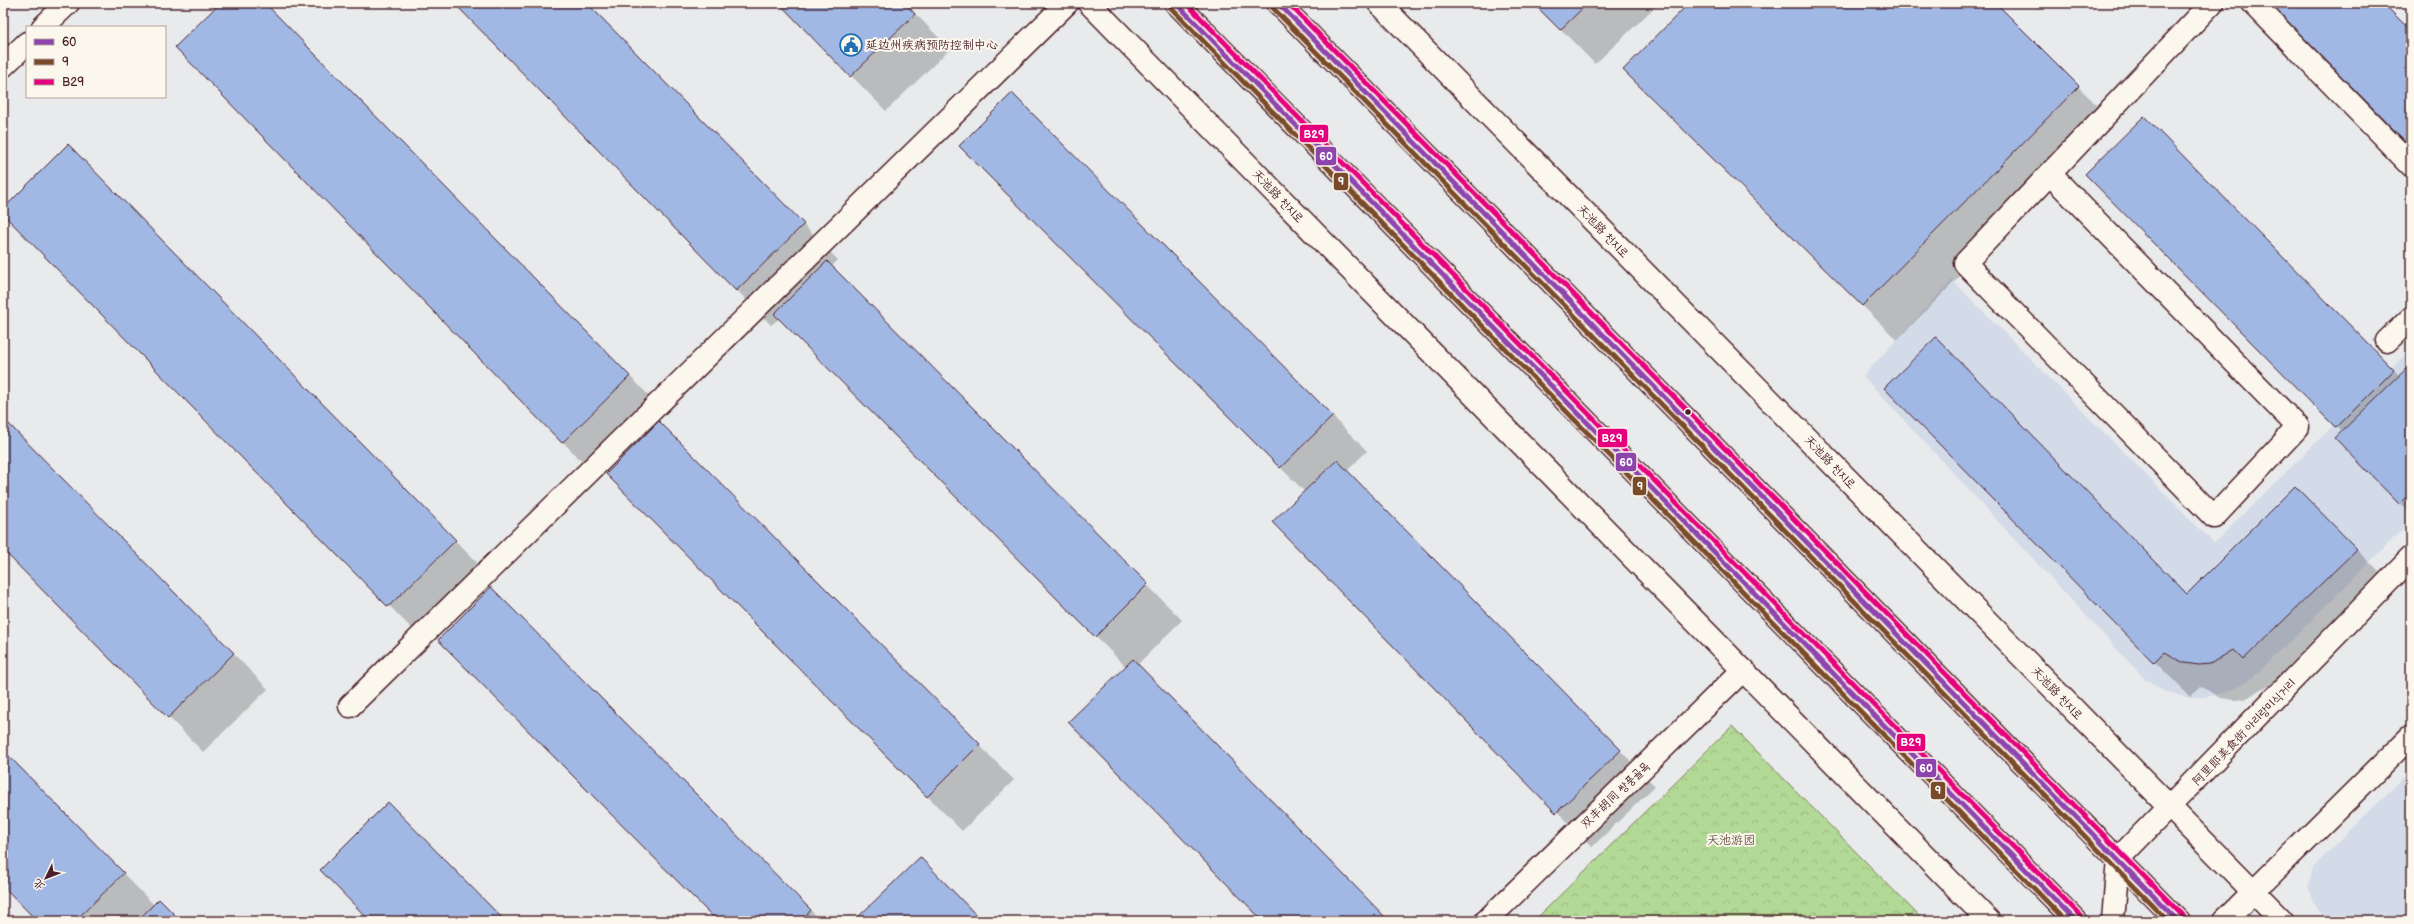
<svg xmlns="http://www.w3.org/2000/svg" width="2414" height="924" viewBox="0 0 2414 924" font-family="'Balsamiq Sans','LXGW WenKai TC','Poor Story',sans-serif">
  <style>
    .built { fill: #d3dbe9 }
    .forest { fill: url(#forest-crowns); stroke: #7e7c60 }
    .shadow { fill: #0003 }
    .building { fill: #a1b8e5; stroke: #4a1f2b }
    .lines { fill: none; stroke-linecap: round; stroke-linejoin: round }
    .lane-casing { stroke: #4a1f2b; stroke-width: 25 }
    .street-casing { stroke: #4a1f2b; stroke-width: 25 }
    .secondary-casing { stroke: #4a1f2b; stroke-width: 25 }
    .lane { stroke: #fbf7ec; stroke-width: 22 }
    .street { stroke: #fbf7ec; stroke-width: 22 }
    .secondary { stroke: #fbf7ec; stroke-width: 22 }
    .bus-1-casing { stroke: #fbf7ec; stroke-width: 8 }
    .bus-2-casing { stroke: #fbf7ec; stroke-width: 8 }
    .bus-3-casing { stroke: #fbf7ec; stroke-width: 8 }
    .bus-1 { stroke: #8e44ad; stroke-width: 5 }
    .bus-2 { stroke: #7a4b2a; stroke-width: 5 }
    .bus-3 { stroke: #e5007d; stroke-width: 5 }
    .bus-dot { fill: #4a1f2b; stroke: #fbf7ec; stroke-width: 1.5 }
    .labels { text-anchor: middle; stroke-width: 4; stroke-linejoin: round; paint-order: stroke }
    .poi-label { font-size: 12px; fill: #4a1f2b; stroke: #fbf7ec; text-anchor: start }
    .street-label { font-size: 12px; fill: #4a1f2b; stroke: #fbf7ec }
    .park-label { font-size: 12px; fill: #644e46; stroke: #fbf7ec }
    .line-badge { stroke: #fbf7ec; stroke-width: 1.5 }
    .badge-label { font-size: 11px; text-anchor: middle; font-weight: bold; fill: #fff }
  </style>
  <defs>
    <pattern id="forest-crowns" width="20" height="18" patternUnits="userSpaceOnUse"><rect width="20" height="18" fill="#b2d995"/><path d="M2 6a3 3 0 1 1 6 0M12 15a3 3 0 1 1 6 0" fill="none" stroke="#9bba81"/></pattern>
  </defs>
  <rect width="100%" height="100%" fill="#e9eaeb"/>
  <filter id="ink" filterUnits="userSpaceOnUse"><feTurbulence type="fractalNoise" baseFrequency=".025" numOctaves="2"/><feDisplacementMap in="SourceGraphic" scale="8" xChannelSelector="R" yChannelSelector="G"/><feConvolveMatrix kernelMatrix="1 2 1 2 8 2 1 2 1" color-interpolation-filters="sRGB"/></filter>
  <g filter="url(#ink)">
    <g class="built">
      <polygon points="1952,280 2214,543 2411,349 2411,521 2253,678 2228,692 2205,697 2186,697 2163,691 2142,676 1863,376"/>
      <polygon points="2411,770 2411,921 2328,921 2318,909 2308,887 2313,867"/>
    </g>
    <polygon class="forest" points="1732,726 1924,921 1534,921"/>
    <g class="shadow">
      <polygon points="221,3 264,3 664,411 597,477 563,442"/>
      <polygon points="455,3 587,3 838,260 831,267 1182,620 1137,665 1388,921 1264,921 1126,667 780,318 771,325"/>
      <polygon points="780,3 905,3 950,49 886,111"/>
      <polygon points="1535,3 1659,3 1595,64"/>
      <polygon points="1690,3 1994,3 2113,121 1897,340 1659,104"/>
      <polygon points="1012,94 1367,451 1347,471 1655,786 1592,847 1274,522 1305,492 960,146"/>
      <polygon points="2179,152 2400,376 2411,365 2411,514 2337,438 2342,432 2087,174"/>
      <polygon points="103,181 490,576 424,641 3,213 3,210"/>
      <polygon points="3,419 268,689 203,752 3,549"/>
      <polygon points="659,422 1014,780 962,831 608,474"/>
      <polygon points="2295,488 2391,584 2279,694 2269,685 2245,699 2235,700 2220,698 2201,686 2190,697 2155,662 2187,595"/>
      <polygon points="491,589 821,921 718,921"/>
      <polygon points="3,750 154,905 180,921 38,921 3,885"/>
    </g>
    <g class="building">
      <polygon points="220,3 265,3 630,376 562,443 175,47"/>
      <polygon points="454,3 587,3 804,224 736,291"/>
      <polygon points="779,3 905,3 915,14 850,77"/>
      <polygon points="1533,3 1588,3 1560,30"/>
      <polygon points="1689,3 1996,3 2079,86 1862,306 1623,70"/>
      <polygon points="2269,3 2383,3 2411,31 2411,147"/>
      <polygon points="1012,93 1333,416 1280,468 959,146"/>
      <polygon points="2144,116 2394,370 2336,428 2085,174"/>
      <polygon points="68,144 456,540 388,607 3,214 3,209"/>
      <polygon points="827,261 1148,584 1095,637 774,314"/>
      <polygon points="1936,337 2187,594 2295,486 2357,549 2243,660 2233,650 2210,664 2199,665 2184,663 2165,652 2154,663 1884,388"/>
      <polygon points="2411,364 2411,492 2399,504 2335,438"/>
      <polygon points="3,418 234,653 168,718 3,550"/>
      <polygon points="659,421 980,744 927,797 606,474"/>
      <polygon points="1337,460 1621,750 1556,813 1272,522"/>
      <polygon points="491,587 811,910 801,921 717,921 438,640"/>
      <polygon points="1133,659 1389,921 1263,921 1068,722"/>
      <polygon points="3,750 124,873 75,921 37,921 3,886"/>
      <polygon points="388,802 505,921 370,921 320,870"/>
      <polygon points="920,857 982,921 856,921 855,920"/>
      <polygon points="2411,865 2411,890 2408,872"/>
      <polygon points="159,899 181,921 137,921"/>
    </g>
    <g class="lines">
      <g class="lane-casing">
        <g id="lane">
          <polyline points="2253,3 2411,165"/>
          <polyline points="2050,174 2298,427 2214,517 1965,263 2212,3"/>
          <polyline points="2387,341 2411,318"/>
        </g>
      </g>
      <g class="street-casing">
        <g id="street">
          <polyline points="43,27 68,3"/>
          <polyline points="3,66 27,43"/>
          <polyline points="350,706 1067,3"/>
          <polyline points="1486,921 1743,670"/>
          <polyline points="2113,921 2118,859 2411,558"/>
          <polyline points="2224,921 2411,736"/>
        </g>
      </g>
      <g class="secondary-casing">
        <g id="secondary">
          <polyline points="1089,3 1989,921"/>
          <polyline points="1176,3 2076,921"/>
          <polyline points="1278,3 2178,921"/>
          <polyline points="1379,3 2282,921"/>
        </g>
      </g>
      <use href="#lane" class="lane"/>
      <use href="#street" class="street"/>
      <use href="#secondary" class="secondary"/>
      <g class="bus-1-casing">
        <g id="bus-1">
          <polyline points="1176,3 2076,921"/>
          <polyline points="1278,3 2178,921"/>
        </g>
      </g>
      <g class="bus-2-casing">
        <g id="bus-2">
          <polyline points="1171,8 2066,921"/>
          <polyline points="1273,8 2168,921"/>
        </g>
      </g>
      <g class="bus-3-casing">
        <g id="bus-3">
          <polyline points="1186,3 2081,916"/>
          <polyline points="1288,3 2183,916"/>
        </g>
      </g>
      <use href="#bus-1" class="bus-1"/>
      <use href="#bus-2" class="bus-2"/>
      <use href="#bus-3" class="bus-3"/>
    </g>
  </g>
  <defs>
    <g id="civic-ring" transform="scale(1.15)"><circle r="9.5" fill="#fbf7ec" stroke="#1f6fb2" stroke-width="1.5"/><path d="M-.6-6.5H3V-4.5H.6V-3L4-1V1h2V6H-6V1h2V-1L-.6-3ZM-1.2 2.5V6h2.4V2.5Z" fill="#1f6fb2"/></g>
  </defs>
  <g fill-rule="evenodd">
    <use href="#civic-ring" x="851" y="45"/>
  </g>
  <circle class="bus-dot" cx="1688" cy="412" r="3.5"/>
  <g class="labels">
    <g class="poi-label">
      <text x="866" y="49">延边州疾病预防控制中心</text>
    </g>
    <g class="street-label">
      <text transform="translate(1278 196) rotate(46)" y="4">天池路 천지로</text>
      <text transform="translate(1603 231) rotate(46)" y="4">天池路 천지로</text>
      <text transform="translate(1830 462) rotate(46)" y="4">天池路 천지로</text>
      <text transform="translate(2057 693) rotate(46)" y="4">天池路 천지로</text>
      <text transform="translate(2244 732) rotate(-46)" y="4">阿里郎美食街 아리랑미식거리</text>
      <text transform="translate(1615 795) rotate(-44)" y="4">双丰胡同 쌍풍골목</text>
    </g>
    <g class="park-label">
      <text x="1731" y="844">天池游园</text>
    </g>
  </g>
  <g class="line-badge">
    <rect x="1299" y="124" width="30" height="19" rx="4" fill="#e5007d"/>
    <rect x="1315" y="146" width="22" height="20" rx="4" fill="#8e44ad"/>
    <rect x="1333" y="172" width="16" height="19" rx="4" fill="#7a4b2a"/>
    <rect x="1597" y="428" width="31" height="20" rx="4" fill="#e5007d"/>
    <rect x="1615" y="452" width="22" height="20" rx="4" fill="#8e44ad"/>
    <rect x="1632" y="476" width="15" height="20" rx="4" fill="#7a4b2a"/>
    <rect x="1896" y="733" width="30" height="19" rx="4" fill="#e5007d"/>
    <rect x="1915" y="758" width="22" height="20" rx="4" fill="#8e44ad"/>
    <rect x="1930" y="781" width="16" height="19" rx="4" fill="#7a4b2a"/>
  </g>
  <g class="badge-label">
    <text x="1314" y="138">B29</text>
    <text x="1326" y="160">60</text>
    <text x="1341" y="185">9</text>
    <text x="1612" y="442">B29</text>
    <text x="1626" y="466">60</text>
    <text x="1640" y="490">9</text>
    <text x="1911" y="746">B29</text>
    <text x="1926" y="772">60</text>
    <text x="1938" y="794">9</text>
  </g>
  <rect width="2414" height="924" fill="none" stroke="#fbf7ec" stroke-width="16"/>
  <rect x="8" y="8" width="2398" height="908" fill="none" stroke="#4a1f2b" stroke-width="1.5" filter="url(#ink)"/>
  <rect x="26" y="26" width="140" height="72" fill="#fbf7ec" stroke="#b4a19f"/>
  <rect x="34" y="39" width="20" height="6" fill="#8e44ad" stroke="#b4a19f"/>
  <text x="62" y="46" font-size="12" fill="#4a1f2b">60</text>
  <rect x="34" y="59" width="20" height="6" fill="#7a4b2a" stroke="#b4a19f"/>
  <text x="62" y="66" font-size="12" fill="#4a1f2b">9</text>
  <rect x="34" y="79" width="20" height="6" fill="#e5007d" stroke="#b4a19f"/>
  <text x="62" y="86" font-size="12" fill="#4a1f2b">B29</text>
  <g transform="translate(46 878) rotate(227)" stroke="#fbf7ec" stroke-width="3" paint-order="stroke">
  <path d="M0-3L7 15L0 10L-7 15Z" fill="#4a1f2b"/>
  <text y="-6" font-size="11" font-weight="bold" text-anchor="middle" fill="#4a1f2b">北</text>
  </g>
</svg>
